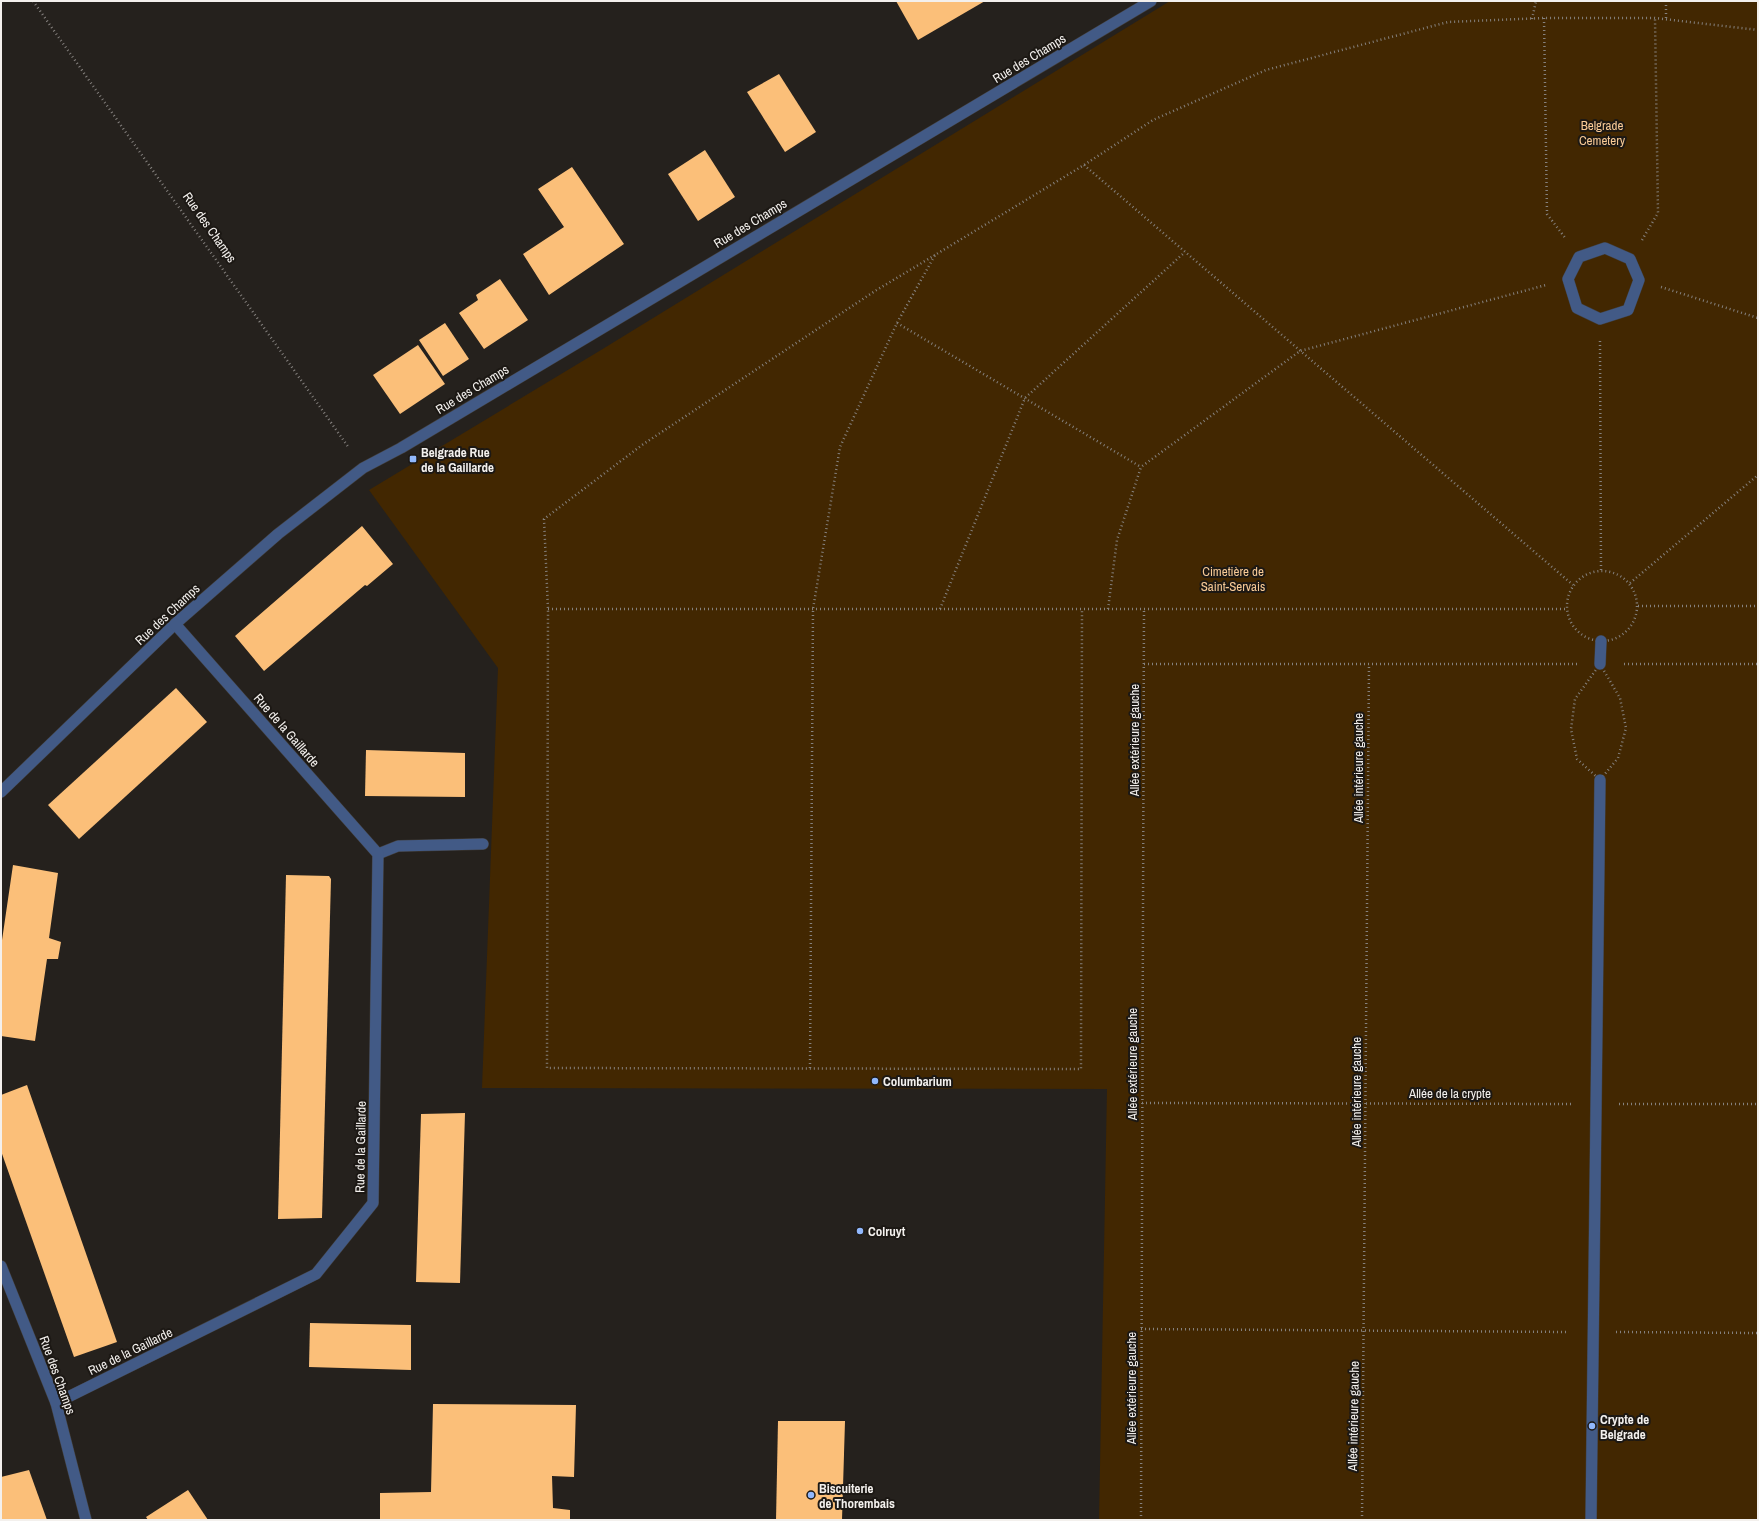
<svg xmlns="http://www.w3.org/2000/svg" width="1759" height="1521" viewBox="0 0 1759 1521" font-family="'Archivo Narrow',sans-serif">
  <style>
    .green { fill: #422701 }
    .building { fill: #fbbf79 }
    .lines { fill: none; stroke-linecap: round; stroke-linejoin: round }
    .service-casing { stroke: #423e3a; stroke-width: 12 }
    .pedestrian-casing { stroke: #423e3a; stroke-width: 12 }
    .minor-casing { stroke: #423e3a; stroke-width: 12 }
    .path { stroke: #85817e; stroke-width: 2.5; stroke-dasharray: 1 3; stroke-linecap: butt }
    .service { stroke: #425a86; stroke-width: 11 }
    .pedestrian { stroke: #425a86; stroke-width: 11 }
    .minor { stroke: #425a86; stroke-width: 11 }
    .poi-dot { fill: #91b8fd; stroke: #1c1814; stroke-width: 1.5 }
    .labels { text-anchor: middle; stroke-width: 4; stroke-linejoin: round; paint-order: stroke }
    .street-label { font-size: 13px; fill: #f3f0ed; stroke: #1c1814 }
    .park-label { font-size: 13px; fill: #f8ca96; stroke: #1c1814 }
    .poi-label { font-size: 13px; font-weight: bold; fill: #f3f0ed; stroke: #1c1814; text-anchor: start }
  </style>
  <rect width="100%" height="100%" fill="#25211d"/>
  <polygon class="green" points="1170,1 1758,1 1758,1520 1099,1520 1107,1089 482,1088 498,668 369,490 601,350"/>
  <g class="building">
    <polygon points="896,1 985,1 918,40"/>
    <polygon points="779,74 816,132 785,152 747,92"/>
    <polygon points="705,150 735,197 698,221 668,174"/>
    <polygon points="572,167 624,244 549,295 523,254 564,227 538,189"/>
    <polygon points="500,279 528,320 484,349 459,313 478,300 476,295"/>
    <polygon points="445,323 469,359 443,376 419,340"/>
    <polygon points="418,345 445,384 400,414 373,375"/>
    <polygon points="362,526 393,564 367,586 365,585 264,671 235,636"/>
    <polygon points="176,688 207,722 79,839 48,805"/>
    <polygon points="366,750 465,753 465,797 365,796"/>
    <polygon points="13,865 58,873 49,938 61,942 58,959 47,959 35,1041 1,1036 1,947"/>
    <polygon points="286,875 329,876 331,879 322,1218 278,1219"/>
    <polygon points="27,1085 117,1342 74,1357 1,1151 1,1095"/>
    <polygon points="465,1113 460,1283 416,1282 421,1114"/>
    <polygon points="310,1323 411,1325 411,1370 309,1367"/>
    <polygon points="433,1404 576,1405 574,1477 552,1476 553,1508 570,1510 570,1520 380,1520 380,1493 431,1492"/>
    <polygon points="778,1421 845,1421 842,1520 776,1520"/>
    <polygon points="29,1470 47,1520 1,1520 1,1477"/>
    <polygon points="188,1490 208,1520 148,1520 146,1517"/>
  </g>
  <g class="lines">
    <g class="service-casing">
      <polyline id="service" points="1591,1520 1600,780"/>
    </g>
    <g class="pedestrian-casing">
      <g id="pedestrian">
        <polygon points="1605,248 1630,259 1639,280 1628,310 1600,319 1577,308 1568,279 1579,257"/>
        <polyline points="1600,664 1601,641"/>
      </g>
    </g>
    <g class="minor-casing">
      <g id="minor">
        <polyline points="1,792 175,624 278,534 363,468 401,448 1151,1"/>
        <polyline points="378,854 398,846 483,844"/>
        <polyline points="1,1266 56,1403 86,1520"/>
        <polyline points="56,1403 316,1274 373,1203 378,854 175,624"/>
      </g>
    </g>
    <g class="path">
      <polyline points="33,1 349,448"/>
      <polyline points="1666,1 1666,20"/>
      <polyline points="1544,18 1547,214 1566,239"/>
      <polyline points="1532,19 1536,1"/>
      <polyline points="1084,165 1573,585"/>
      <polyline points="1642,240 1658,213 1655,18"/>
      <polyline points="935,255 875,291 642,445 544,519 548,609 547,1068 1081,1069 1082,609"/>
      <polyline points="1661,287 1758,318"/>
      <polyline points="897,323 1141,467"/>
      <polyline points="1600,341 1601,570"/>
      <circle cx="1602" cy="606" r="35"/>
      <polyline points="1630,583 1758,475"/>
      <polyline points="1638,606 1758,606"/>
      <polyline points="548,609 1567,609"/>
      <polyline points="940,609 1025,398 1185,252"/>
      <polyline points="1108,609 1117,540 1141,467 1300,351 1546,285"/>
      <polyline points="1144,664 1577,664"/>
      <polygon points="1600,664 1620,698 1626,728 1618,758 1600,780 1577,759 1571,729 1575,699"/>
      <polyline points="1624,664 1758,664"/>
      <polyline points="810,1068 813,609 840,447 897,323 935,255 1084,165 1153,120 1266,70 1448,22 1544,18 1655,18 1758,30"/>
      <polyline points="1142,1103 1572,1104"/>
      <polyline points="1619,1104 1758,1104"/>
      <polyline points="1141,1329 1569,1332"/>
      <polyline points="1616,1332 1758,1333"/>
      <polyline points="1141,1520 1144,609"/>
      <polyline points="1362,1520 1369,664"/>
    </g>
    <use href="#service" class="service"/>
    <use href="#pedestrian" class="pedestrian"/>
    <use href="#minor" class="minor"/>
  </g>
  <g class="poi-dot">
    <rect x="409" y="455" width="8" height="8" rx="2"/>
    <circle cx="875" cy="1081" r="4"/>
    <circle cx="860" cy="1231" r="4"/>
    <circle cx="1592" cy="1426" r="4"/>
    <circle cx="811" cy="1495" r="4"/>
  </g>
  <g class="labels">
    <g class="street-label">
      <text transform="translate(1029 58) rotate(-31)" y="5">Rue des Champs</text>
      <text transform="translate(750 223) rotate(-31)" y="5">Rue des Champs</text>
      <text transform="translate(210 227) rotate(55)" y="5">Rue des Champs</text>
      <text transform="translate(472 389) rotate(-31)" y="5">Rue des Champs</text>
      <text transform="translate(167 614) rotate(-43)" y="5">Rue des Champs</text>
      <text transform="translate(287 730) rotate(49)" y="5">Rue de la Gaillarde</text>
      <text transform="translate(1134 740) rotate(-90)" y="5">Allée extérieure gauche</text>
      <text transform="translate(1358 768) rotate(-90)" y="5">Allée intérieure gauche</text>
      <text transform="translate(1132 1064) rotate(-90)" y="5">Allée extérieure gauche</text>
      <text transform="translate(1356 1092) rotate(-90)" y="5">Allée intérieure gauche</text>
      <text x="1450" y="1098">Allée de la crypte</text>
      <text transform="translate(360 1147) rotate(-89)" y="5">Rue de la Gaillarde</text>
      <text transform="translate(130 1351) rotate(-26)" y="5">Rue de la Gaillarde</text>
      <text transform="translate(58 1375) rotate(70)" y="5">Rue des Champs</text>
      <text transform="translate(1131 1388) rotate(-90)" y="5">Allée extérieure gauche</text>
      <text transform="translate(1353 1416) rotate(-89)" y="5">Allée intérieure gauche</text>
    </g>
    <g class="park-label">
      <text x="1602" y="130">Belgrade<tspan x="1602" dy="15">Cemetery</tspan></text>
      <text x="1233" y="576">Cimetière de<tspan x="1233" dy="15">Saint-Servais</tspan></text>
    </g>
    <g class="poi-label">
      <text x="421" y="457">Belgrade Rue<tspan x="421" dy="15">de la Gaillarde</tspan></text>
      <text x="883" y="1086">Columbarium</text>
      <text x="868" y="1236">Colruyt</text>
      <text x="1600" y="1424">Crypte de<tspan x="1600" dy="15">Belgrade</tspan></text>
      <text x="819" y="1493">Biscuiterie<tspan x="819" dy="15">de Thorembais</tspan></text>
    </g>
  </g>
  <rect width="1759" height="1521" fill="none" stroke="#f3f0ed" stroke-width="4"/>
</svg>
